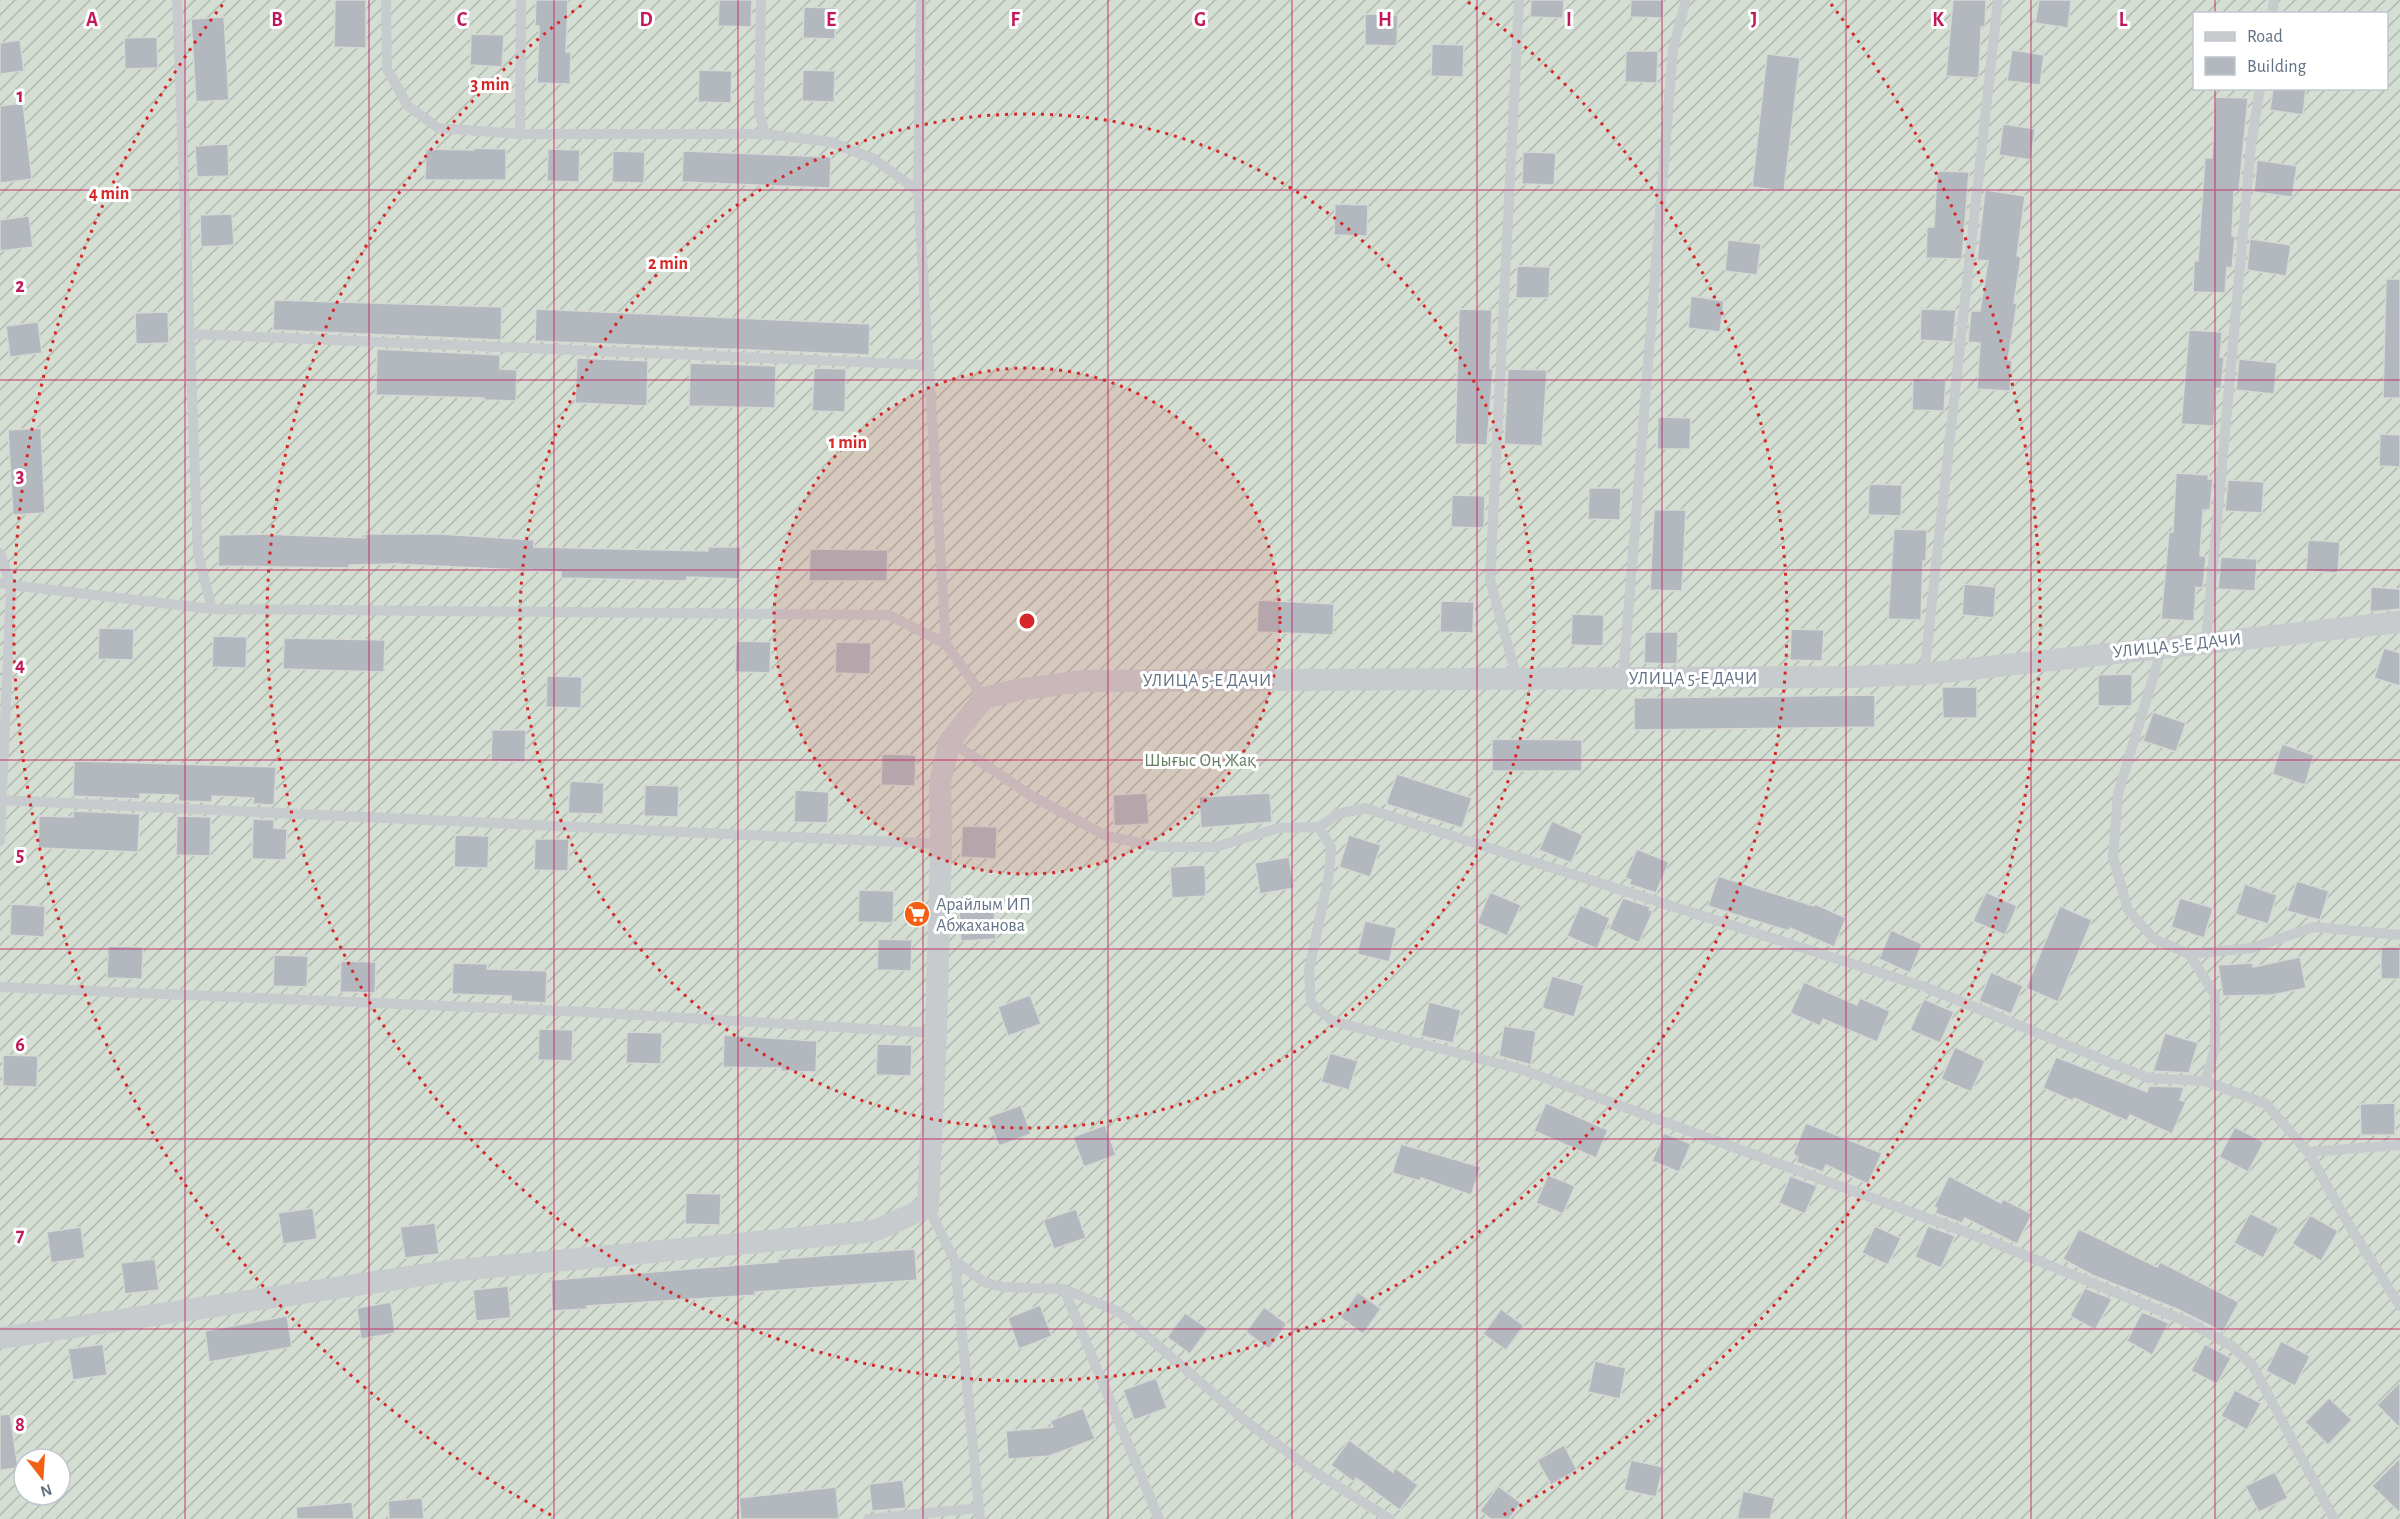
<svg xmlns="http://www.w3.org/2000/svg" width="2400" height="1519" viewBox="0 0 2400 1519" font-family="'Alegreya Sans',sans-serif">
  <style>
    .garden { fill: url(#garden-furrows); fill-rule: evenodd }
    .building { fill: #b2b8be; stroke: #d7d7d4; stroke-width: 1.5 }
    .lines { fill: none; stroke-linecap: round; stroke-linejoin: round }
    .service { stroke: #c8cbce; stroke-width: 10 }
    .minor { stroke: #c8cbce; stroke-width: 22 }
    .grid { fill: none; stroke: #c2185b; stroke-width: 1.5; stroke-opacity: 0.55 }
    .ring { fill: none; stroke: #d62828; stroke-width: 3; stroke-dasharray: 3 6 }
    .labels { text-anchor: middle; stroke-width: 6; stroke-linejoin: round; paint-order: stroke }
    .street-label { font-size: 18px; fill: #627285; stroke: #fff }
    .park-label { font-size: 18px; fill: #647c61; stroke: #fff }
    .poi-label { font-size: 18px; fill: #627285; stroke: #fff; text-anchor: start }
    .grid-label { font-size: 20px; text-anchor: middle; font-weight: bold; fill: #c2185b; stroke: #fff; stroke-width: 6; stroke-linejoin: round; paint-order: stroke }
    .centre { fill: #d62828; stroke: #fff; stroke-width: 3 }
    .ring-label { font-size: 18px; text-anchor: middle; font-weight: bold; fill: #d62828; stroke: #fff; stroke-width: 6; stroke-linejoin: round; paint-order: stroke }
  </style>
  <defs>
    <pattern id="garden-furrows" width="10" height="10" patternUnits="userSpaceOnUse" patternTransform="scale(1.5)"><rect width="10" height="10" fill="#d5ded2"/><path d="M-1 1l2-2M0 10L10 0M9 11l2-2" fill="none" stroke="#b0b8b0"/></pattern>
  </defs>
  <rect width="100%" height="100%" fill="#f5f6f1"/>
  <path class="garden" d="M0,0H2400V1519H0ZM2194,14H2386V88H2194ZM24,1459H60V1495H24Z"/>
  <g class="building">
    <polygon points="335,0 366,0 366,48 334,47"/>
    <polygon points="536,0 568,0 566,52 571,52 570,84 537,83 539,26 535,26"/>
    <polygon points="719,0 752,0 751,27 718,26"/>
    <polygon points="1531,0 1564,0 1563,18 1530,17"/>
    <polygon points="1631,0 1663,0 1663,18 1630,17"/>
    <polygon points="1953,0 1986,0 1985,27 1981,27 1979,78 1946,76"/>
    <polygon points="2039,0 2071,0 2068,28 2035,23"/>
    <polygon points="804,7 836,8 835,39 803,38"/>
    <polygon points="1365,14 1398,15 1397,46 1365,45"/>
    <polygon points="224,17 229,100 196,102 191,19"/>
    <polygon points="471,34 504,35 502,67 470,65"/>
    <polygon points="157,37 158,68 125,69 124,38"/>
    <polygon points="20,40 24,71 0,74 0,43"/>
    <polygon points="1432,44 1464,45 1463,77 1431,76"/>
    <polygon points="2012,50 2044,55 2040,85 2007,81"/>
    <polygon points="1626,51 1658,51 1657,83 1625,82"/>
    <polygon points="1767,54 1800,58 1784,191 1752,187"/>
    <polygon points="699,70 732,71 731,103 698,102"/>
    <polygon points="803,70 835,71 834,102 802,101"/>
    <polygon points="2273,88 2306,88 2303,115 2270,110"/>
    <polygon points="2215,97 2248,98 2239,190 2234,191 2232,236 2235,237 2232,268 2227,267 2225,293 2193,292 2194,261 2198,261 2205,158 2212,158"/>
    <polygon points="23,103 32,179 0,183 0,106"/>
    <polygon points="2003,124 2035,129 2031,160 1999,155"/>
    <polygon points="228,144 229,176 197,177 195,146"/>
    <polygon points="474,148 506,149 506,180 425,180 426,149 474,150"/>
    <polygon points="548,149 580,150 579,182 547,181"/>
    <polygon points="613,151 645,152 644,183 612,182"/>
    <polygon points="683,151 831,157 830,188 682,182"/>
    <polygon points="1523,152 1556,153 1554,185 1522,184"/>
    <polygon points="2257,160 2297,166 2292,197 2254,192"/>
    <polygon points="1937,171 1969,172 1962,259 1926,258 1927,227 1934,227"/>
    <polygon points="1985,190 2025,196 2017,256 2021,257 2014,303 2017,303 2008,360 2012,360 2010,391 1977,389 1980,343 1968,342 1971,311 1980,311 1988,261 1977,260"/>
    <polygon points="1335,204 1368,205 1367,236 1334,235"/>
    <polygon points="232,214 234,245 201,247 200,215"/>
    <polygon points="29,216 33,247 0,251 0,220"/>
    <polygon points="2250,239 2291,245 2286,276 2247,270"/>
    <polygon points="1728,240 1761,244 1757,275 1725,271"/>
    <polygon points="1517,266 1550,267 1549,298 1516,298"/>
    <polygon points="2386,279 2400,279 2400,398 2383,398"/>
    <polygon points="1691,296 1724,301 1720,332 1688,328"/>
    <polygon points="274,300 502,307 501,340 273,330"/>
    <polygon points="536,309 870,324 869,355 535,341"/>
    <polygon points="1459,309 1492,310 1490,369 1493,369 1487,445 1455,444"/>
    <polygon points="1921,309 1956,310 1953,342 1920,340"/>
    <polygon points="168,312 169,343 136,344 135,313"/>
    <polygon points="38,322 42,353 10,357 6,326"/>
    <polygon points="2189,330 2222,332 2220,357 2224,357 2221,389 2216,388 2214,426 2181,424"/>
    <polygon points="377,349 500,355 500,369 517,370 516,401 484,400 484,398 376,395"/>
    <polygon points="577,358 648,361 647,406 575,403"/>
    <polygon points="2239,359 2277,363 2274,394 2236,390"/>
    <polygon points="690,363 776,366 775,408 689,406"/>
    <polygon points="814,368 846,369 845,412 812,411"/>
    <polygon points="1508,369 1547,370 1542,446 1504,444"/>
    <polygon points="1913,378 1946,380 1944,411 1912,410"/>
    <polygon points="1658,417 1691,418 1690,449 1657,449"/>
    <polygon points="41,428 45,513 13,515 8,430"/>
    <polygon points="2380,434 2400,435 2400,467 2379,466"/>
    <polygon points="2176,473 2209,475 2208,479 2213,479 2210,510 2203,510 2200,556 2206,556 2203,588 2196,587 2194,621 2161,619 2169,532 2173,532"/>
    <polygon points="2228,480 2264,482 2262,513 2225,511"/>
    <polygon points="1869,484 1902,485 1901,516 1868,515"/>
    <polygon points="1589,488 1621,488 1620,520 1588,519"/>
    <polygon points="1452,495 1485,496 1484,528 1451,527"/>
    <polygon points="1654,510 1686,510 1682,591 1650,590"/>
    <polygon points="1894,529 1927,530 1926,561 1923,561 1921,620 1888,619"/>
    <polygon points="263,534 365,538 365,534 441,534 534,540 534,547 708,551 708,547 741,547 740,579 687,577 686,581 561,578 561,572 396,564 349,565 349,568 218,566 219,535"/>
    <polygon points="2308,540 2340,542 2338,573 2306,571"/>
    <polygon points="810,549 888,550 887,581 809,581"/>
    <polygon points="2221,557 2257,559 2255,591 2218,589"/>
    <polygon points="1964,584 1996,587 1994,618 1962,615"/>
    <polygon points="2371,587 2400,589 2400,609 2370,612"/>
    <polygon points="1258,600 1334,604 1333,635 1257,632"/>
    <polygon points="1441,601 1474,602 1473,633 1440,632"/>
    <polygon points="1572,614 1604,615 1603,646 1571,645"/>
    <polygon points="99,628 134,629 133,660 98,659"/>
    <polygon points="1791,629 1824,630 1822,661 1790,660"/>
    <polygon points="1645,632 1678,632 1677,664 1644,663"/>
    <polygon points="213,636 247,637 246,668 212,667"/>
    <polygon points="284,638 385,640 384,672 283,669"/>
    <polygon points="736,641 771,642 770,673 735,672"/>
    <polygon points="836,642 871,643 870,674 835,673"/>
    <polygon points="2384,648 2400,653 2400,686 2374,678"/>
    <polygon points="2132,674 2132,706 2098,706 2098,675"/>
    <polygon points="547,676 582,677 581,708 546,707"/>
    <polygon points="1942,687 1977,687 1977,718 1943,718"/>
    <polygon points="1875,695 1875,727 1634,730 1634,698"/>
    <polygon points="2153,712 2186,723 2176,752 2143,741"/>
    <polygon points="492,730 526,730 525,762 491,761"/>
    <polygon points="1492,739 1582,740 1582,771 1492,771"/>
    <polygon points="2282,744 2314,755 2305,785 2272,774"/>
    <polygon points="882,754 916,755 915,786 881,785"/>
    <polygon points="74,761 276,767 274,805 253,804 254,798 212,796 212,802 178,801 178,795 140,794 140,799 73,796"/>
    <polygon points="1397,774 1472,798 1462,828 1386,804"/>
    <polygon points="570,781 604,783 603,814 568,813"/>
    <polygon points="645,785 679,786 678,817 644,816"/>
    <polygon points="795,790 829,792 828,823 794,822"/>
    <polygon points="1147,793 1149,824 1114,826 1113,795"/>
    <polygon points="1270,793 1272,822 1201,828 1199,797"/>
    <polygon points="73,811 140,814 138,852 38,848 39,816 73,817"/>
    <polygon points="177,816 211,817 210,856 176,855"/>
    <polygon points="253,819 274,820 274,828 287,829 286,860 252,859"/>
    <polygon points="1552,821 1583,835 1571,863 1539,850"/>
    <polygon points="962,826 997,827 996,859 961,857"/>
    <polygon points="455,835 489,836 488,868 454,867"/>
    <polygon points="1349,835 1381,845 1370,877 1339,867"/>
    <polygon points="535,839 569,839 568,871 534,870"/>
    <polygon points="1637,849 1669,862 1656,893 1629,884 1631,880 1625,878"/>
    <polygon points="1289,857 1294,888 1260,894 1255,863"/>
    <polygon points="1205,865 1206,896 1172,898 1170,867"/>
    <polygon points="1718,876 1814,906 1815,904 1846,918 1834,947 1790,928 1789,931 1708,906"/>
    <polygon points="2297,881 2329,891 2320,920 2287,911"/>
    <polygon points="2245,884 2277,895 2268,924 2235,914"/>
    <polygon points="859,890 894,891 893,923 858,922"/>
    <polygon points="1490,892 1521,905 1507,936 1477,923"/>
    <polygon points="1986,892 2017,906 2005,935 1973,921"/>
    <polygon points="1623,898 1650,907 1649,910 1653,911 1639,943 1609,929"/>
    <polygon points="2180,898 2213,908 2204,938 2171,927"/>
    <polygon points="11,904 45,906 44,937 10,935"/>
    <polygon points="1580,905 1610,918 1597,949 1567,936"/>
    <polygon points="2060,906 2092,920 2058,1002 2026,988"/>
    <polygon points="994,908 996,939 961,941 959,910"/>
    <polygon points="1365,921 1397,928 1389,962 1357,954"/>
    <polygon points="1891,930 1922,944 1910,973 1879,959"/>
    <polygon points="878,939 912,940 911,971 877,970"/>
    <polygon points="108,946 143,947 142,979 107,978"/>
    <rect x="2381" y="947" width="19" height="32"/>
    <polygon points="274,955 308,956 307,987 273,986"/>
    <polygon points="2300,957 2306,988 2272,995 2223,996 2218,965 2253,963 2253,967"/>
    <polygon points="341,961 376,962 375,993 340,992"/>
    <polygon points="453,963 488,964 487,969 547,971 546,1003 511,1001 511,996 452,994"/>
    <polygon points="1991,972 2023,986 2011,1014 1979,1001"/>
    <polygon points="1552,976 1584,985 1574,1017 1542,1008"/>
    <polygon points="1804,982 1857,1005 1860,998 1890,1011 1877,1042 1823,1019 1820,1026 1790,1013"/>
    <polygon points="1030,995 1041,1024 1008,1036 998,1007"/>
    <polygon points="1924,999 1954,1012 1940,1043 1910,1030"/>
    <polygon points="1429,1002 1461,1010 1453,1043 1421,1036"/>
    <polygon points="1504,1026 1536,1031 1531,1065 1499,1056"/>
    <polygon points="539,1029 573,1030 572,1061 538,1060"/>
    <polygon points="627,1032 662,1033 661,1064 626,1063"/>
    <polygon points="2165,1033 2198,1043 2189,1073 2153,1071"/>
    <polygon points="724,1035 817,1041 816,1072 781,1071 781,1068 723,1067"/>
    <polygon points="877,1044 912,1045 911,1076 876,1075"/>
    <polygon points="1955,1047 1985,1061 1971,1092 1941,1079"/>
    <polygon points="1330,1053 1358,1061 1349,1090 1321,1082"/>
    <polygon points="3,1055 38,1056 37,1087 3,1086"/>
    <polygon points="2056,1057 2147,1092 2149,1086 2184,1087 2180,1100 2186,1102 2172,1134 2130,1115 2127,1121 2074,1098 2073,1101 2043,1088"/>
    <polygon points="1546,1103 1608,1130 1596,1158 1534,1131"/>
    <polygon points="2395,1103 2395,1135 2361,1135 2360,1104"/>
    <polygon points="1021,1105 1031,1134 999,1146 988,1117"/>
    <polygon points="1806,1123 1882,1153 1868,1184 1826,1165 1823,1172 1796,1162 1798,1157 1793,1154"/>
    <polygon points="1105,1125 1116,1155 1084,1167 1073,1137"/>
    <polygon points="2235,1127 2264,1142 2248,1172 2219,1157"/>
    <polygon points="1664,1133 1691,1144 1679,1172 1652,1161"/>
    <polygon points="1401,1144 1481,1167 1471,1195 1421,1178 1420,1181 1392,1173"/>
    <polygon points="1548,1175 1575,1186 1563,1214 1536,1203"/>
    <polygon points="1790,1176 1817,1186 1805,1214 1779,1203"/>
    <polygon points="1949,1176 2001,1203 2003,1199 2032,1214 2017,1244 1965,1218 1962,1223 1935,1213 1937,1208 1934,1207"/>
    <polygon points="686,1193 721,1194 720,1225 685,1224"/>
    <polygon points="313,1208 317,1239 283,1244 278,1213"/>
    <polygon points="1076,1209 1086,1238 1054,1249 1043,1220"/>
    <polygon points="2250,1213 2279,1228 2263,1258 2234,1243"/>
    <polygon points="2310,1215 2338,1231 2321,1261 2292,1244"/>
    <polygon points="435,1223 439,1254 405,1258 400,1227"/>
    <polygon points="1875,1226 1901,1238 1888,1265 1862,1253"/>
    <polygon points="1928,1226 1955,1236 1941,1268 1915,1257"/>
    <polygon points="81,1227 85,1258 51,1263 47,1232"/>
    <polygon points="2079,1229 2157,1267 2160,1262 2239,1302 2223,1332 2177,1309 2092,1275 2063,1259"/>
    <polygon points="915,1249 917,1280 755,1292 756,1295 587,1306 587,1309 552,1311 551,1280 778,1262 778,1259"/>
    <polygon points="155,1259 159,1290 125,1294 121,1263"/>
    <polygon points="508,1286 511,1318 476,1321 473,1290"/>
    <polygon points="2085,1288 2112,1299 2095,1330 2070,1316"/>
    <polygon points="1358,1292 1381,1309 1363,1334 1340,1317"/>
    <polygon points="391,1302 395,1333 361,1339 357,1308"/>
    <polygon points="1040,1305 1052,1336 1019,1349 1008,1318"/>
    <polygon points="1264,1307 1287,1324 1269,1349 1246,1332"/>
    <polygon points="1501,1309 1524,1326 1506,1350 1483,1334"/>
    <polygon points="2142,1312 2169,1323 2152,1355 2127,1341"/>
    <polygon points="1185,1313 1208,1329 1190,1354 1167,1337"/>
    <polygon points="287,1316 292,1347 209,1362 205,1331"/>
    <polygon points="2281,1341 2310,1356 2295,1386 2266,1371"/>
    <polygon points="103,1344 107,1375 73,1380 68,1349"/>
    <polygon points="2205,1344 2231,1358 2217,1384 2191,1371"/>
    <polygon points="1595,1361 1626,1368 1620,1399 1588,1392"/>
    <polygon points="1156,1378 1167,1408 1134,1420 1123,1390"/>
    <polygon points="2400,1382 2400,1428 2377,1405"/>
    <polygon points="2235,1390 2261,1403 2247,1430 2221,1416"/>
    <polygon points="2329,1398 2352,1420 2328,1445 2305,1422"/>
    <polygon points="1083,1408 1095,1439 1049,1456 1008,1459 1006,1431 1053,1427 1050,1421"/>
    <polygon points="10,1414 18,1468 0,1470 0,1415"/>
    <polygon points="1349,1440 1393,1472 1395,1468 1418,1485 1400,1510 1356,1478 1354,1482 1331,1465"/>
    <polygon points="1564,1445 1577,1470 1551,1485 1537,1460"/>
    <polygon points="2400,1458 2400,1513 2372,1486"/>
    <polygon points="1631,1460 1663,1467 1656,1497 1624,1490"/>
    <polygon points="2275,1472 2288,1498 2259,1512 2245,1486"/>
    <polygon points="903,1480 906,1508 872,1511 869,1484"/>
    <polygon points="1498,1486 1521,1503 1509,1519 1491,1519 1480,1511"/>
    <polygon points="836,1487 839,1519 741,1519 739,1498"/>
    <polygon points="1743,1491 1775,1498 1770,1519 1737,1519"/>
    <polygon points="422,1498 424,1519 389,1519 388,1501"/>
    <polygon points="352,1502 354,1519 297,1519 296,1507"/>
  </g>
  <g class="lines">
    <g class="service">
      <polyline points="177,0 198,554 212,609"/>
      <polyline points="386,0 387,69 408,106 438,128 520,134 765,134 831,142 874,159 918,191"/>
      <polyline points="761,0 759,112 765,134"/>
      <polyline points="2272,14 2274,0"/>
      <polyline points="520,134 521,0"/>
      <polyline points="189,334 929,365"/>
      <polyline points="0,553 11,585 212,609 889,615 946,644 918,191 921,0"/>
      <polyline points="0,583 11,585 0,841"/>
      <polyline points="2206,642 2251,145 2260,88"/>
      <polyline points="946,644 984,698"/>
      <polyline points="2162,648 2118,794 2113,857 2128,910 2154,939 2189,954"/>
      <polyline points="1924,674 1998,0"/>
      <polyline points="1517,679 1490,580 1519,0"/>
      <polyline points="1623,679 1673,49 1686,0"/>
      <polyline points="950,741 1030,795 1106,836 1160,847 1215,847 1279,828 1319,827 1331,847 1329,874 1309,970 1311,1003 1332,1021 1520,1069 1990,1241 2190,1323 2232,1346 2253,1366 2334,1519"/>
      <polyline points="0,800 941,844"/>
      <polyline points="1319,827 1338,814 1365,808 1925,987 2148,1078 2205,1081 2266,1104 2308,1152 2352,1230 2400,1306"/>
      <polyline points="0,987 587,1012 936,1033"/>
      <polyline points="2205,1081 2215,1049 2215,995 2189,954 2252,948 2314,927 2400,935"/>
      <polyline points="2308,1152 2400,1145"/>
      <polyline points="928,1207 955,1261 980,1519"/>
      <polyline points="955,1261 984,1282 1002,1287 1064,1289 1119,1312 1248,1423 1315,1472 1390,1519"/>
      <polyline points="1064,1289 1159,1519"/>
      <polyline points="868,1519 979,1508"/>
    </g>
    <polyline class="minor" points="0,1338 449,1271 874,1231 928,1207 936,1033 941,844 940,782 950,741 984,698 1017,690 1083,681 1849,677 1924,674 2400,622"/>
  </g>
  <path class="grid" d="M185,0V1519M369,0V1519M554,0V1519M738,0V1519M923,0V1519M1108,0V1519M1292,0V1519M1477,0V1519M1662,0V1519M1846,0V1519M2031,0V1519M2215,0V14M2215,88V1519M0,190H2400M0,380H2400M0,570H2400M0,760H2400M0,949H2400M0,1139H2400M0,1329H2400"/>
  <circle cx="1027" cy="621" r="253" fill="#d62828" fill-opacity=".12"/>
  <g class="ring">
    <circle cx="1027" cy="621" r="253"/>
    <circle cx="1027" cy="621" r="507"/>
    <path d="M1468 2A760 760 0 1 1 586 2"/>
    <path d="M551 1515A1013 1013 0 0 1 223 4M1831 4A1013 1013 0 0 1 1503 1515"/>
  </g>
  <defs>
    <g id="supermarket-disc" transform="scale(1.35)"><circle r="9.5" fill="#f36014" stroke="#fff"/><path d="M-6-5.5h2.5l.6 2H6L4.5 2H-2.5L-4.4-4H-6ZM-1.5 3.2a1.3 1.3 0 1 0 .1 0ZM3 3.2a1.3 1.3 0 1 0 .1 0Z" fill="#fff"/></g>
  </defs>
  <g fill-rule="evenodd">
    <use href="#supermarket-disc" x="917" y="914"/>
  </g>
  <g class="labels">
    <g class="street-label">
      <text transform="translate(2177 645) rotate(-6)" y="6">УЛИЦА 5-Е ДАЧИ</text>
      <text x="1693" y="684">УЛИЦА 5-Е ДАЧИ</text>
      <text x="1207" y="686">УЛИЦА 5-Е ДАЧИ</text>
    </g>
    <g class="park-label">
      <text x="1200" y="766">Шығыс Оң Жақ</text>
    </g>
    <g class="poi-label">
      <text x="936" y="910">Арайлым ИП<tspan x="936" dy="21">Абжаханова</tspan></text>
    </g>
  </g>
  <g class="grid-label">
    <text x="92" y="26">A</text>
    <text x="277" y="26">B</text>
    <text x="462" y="26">C</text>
    <text x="646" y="26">D</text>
    <text x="831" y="26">E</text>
    <text x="1015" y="26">F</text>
    <text x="1200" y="26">G</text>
    <text x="1385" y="26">H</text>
    <text x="1569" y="26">I</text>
    <text x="1754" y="26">J</text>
    <text x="1938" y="26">K</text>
    <text x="2123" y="26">L</text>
    <text x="20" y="102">1</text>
    <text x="20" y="292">2</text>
    <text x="20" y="482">3</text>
    <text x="20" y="671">4</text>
    <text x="20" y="861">5</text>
    <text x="20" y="1051">6</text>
    <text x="20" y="1241">7</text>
    <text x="20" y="1431">8</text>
  </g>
  <circle cx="1027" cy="621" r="9" class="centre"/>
  <g class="ring-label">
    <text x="490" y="90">3 min</text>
    <text x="109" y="199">4 min</text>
    <text x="668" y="269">2 min</text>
    <text x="848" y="448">1 min</text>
  </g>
  <rect x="2193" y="12" width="195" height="78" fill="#ffffff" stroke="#c0c7ce" stroke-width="1.5"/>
  <rect x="2205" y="32" width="30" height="9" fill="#c8cbce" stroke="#c0c7ce" stroke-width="1.5"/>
  <text x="2247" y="42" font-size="18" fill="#627285">Road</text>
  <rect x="2205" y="57" width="30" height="18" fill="#b2b8be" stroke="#c0c7ce" stroke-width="1.5"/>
  <text x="2247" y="72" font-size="18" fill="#627285">Building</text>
  <g transform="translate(42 1477) rotate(163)"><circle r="28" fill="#ffffff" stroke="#c0c7ce" stroke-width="1.5"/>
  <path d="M0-4.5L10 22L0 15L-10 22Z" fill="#f36014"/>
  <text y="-9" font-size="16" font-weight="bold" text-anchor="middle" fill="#627285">N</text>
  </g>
</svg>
